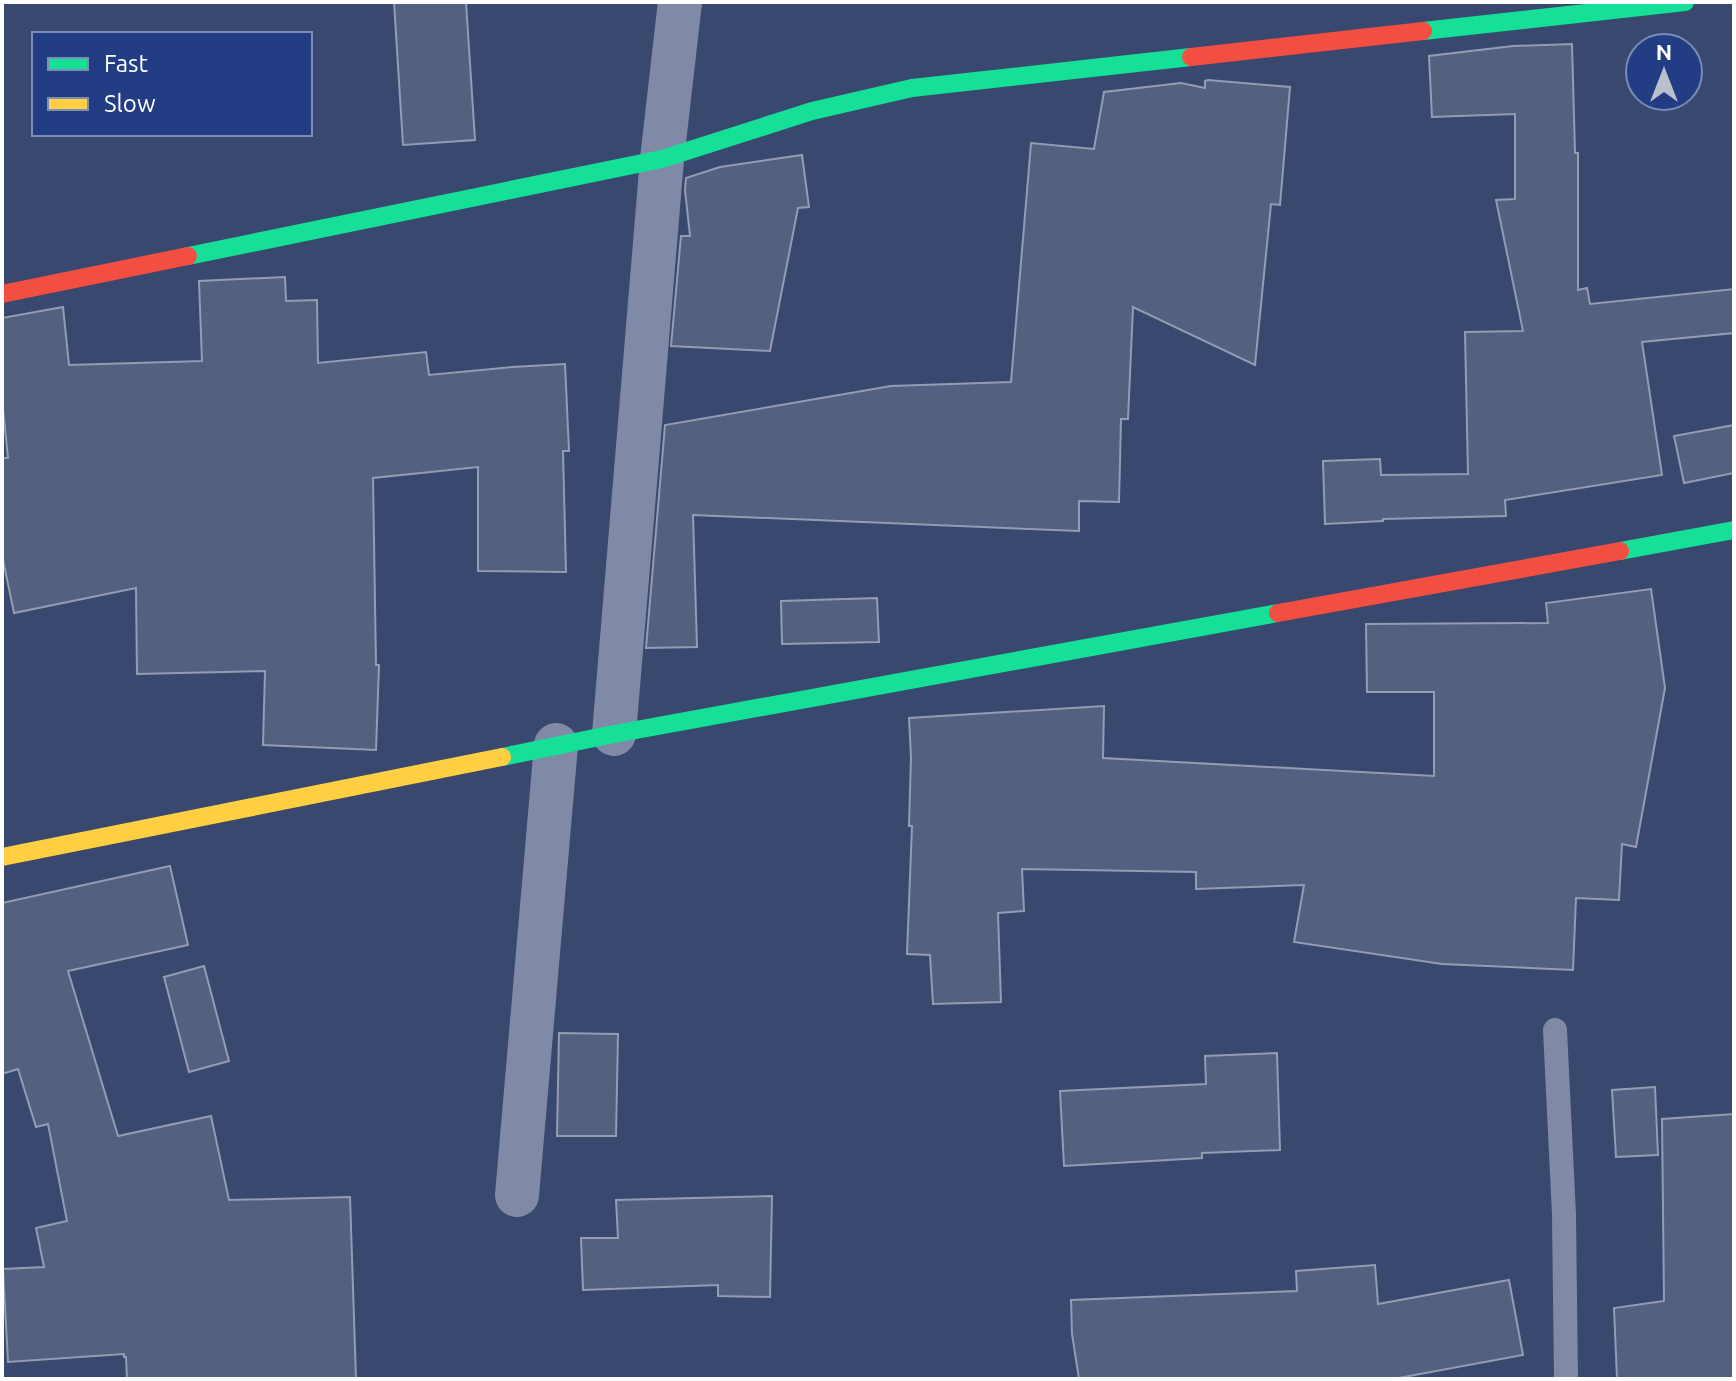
<svg xmlns="http://www.w3.org/2000/svg" width="1736" height="1381" viewBox="0 0 1736 1381" font-family="Ubuntu,sans-serif">
  <style>
    .building { fill: #546080; stroke: #939cb3; stroke-width: 2 }
    .lines { fill: none; stroke-linecap: round; stroke-linejoin: round }
    .lane { stroke: #8089a5; stroke-width: 24 }
    .street { stroke: #8089a5; stroke-width: 44 }
    .fast { stroke: #16e098; stroke-width: 18 }
    .slow { stroke: #ffcf43; stroke-width: 18 }
    .jam { stroke: #f24e42; stroke-width: 18 }
  </style>
  <rect width="100%" height="100%" fill="#39486f"/>
  <g class="building">
    <polygon points="394,2 466,2 475,140 403,145"/>
    <polygon points="1572,44 1575,153 1578,153 1578,290 1587,288 1590,304 1734,289 1734,333 1642,342 1662,475 1505,500 1506,516 1383,519 1383,521 1325,524 1323,461 1380,459 1381,475 1468,474 1465,332 1523,331 1496,200 1515,199 1515,114 1432,117 1429,56 1513,46"/>
    <polygon points="1208,80 1290,87 1280,205 1271,204 1255,365 1133,307 1128,419 1121,419 1119,502 1079,501 1079,531 693,515 697,647 646,648 665,425 891,386 1011,382 1031,143 1094,149 1104,92 1181,83 1205,88 1205,81"/>
    <polygon points="802,155 809,207 798,208 770,351 671,346 681,236 690,236 685,190 686,178 720,167"/>
    <polygon points="285,277 286,301 317,300 318,363 426,352 429,375 512,367 565,364 569,451 563,451 566,572 478,571 478,467 373,478 376,665 379,665 376,750 263,745 265,671 137,674 136,588 14,613 2,555 2,458 8,458 2,399 2,318 63,307 69,365 202,361 199,281"/>
    <polygon points="1734,425 1734,473 1684,483 1674,436"/>
    <polygon points="1651,589 1665,688 1636,847 1622,844 1619,900 1576,898 1573,970 1442,964 1294,942 1304,885 1196,889 1196,872 1022,869 1024,911 998,913 1001,1002 933,1004 930,955 907,954 912,826 909,826 911,757 909,718 1104,706 1103,758 1434,776 1434,692 1367,692 1366,624 1548,623 1546,603"/>
    <polygon points="877,598 879,642 782,644 781,601"/>
    <polygon points="170,866 188,945 68,971 118,1136 211,1116 229,1200 350,1197 356,1379 127,1379 126,1357 124,1357 124,1354 8,1362 3,1269 44,1267 36,1228 67,1221 48,1124 36,1127 18,1069 2,1074 2,903"/>
    <polygon points="204,966 229,1061 189,1072 164,977"/>
    <polygon points="559,1033 618,1034 616,1136 557,1136"/>
    <polygon points="1277,1053 1280,1150 1202,1153 1202,1158 1064,1166 1060,1091 1206,1084 1205,1056"/>
    <polygon points="1655,1087 1658,1155 1616,1157 1612,1090"/>
    <polygon points="1734,1114 1734,1379 1617,1379 1614,1308 1664,1301 1662,1119"/>
    <polygon points="772,1196 770,1297 718,1296 718,1285 583,1290 581,1238 618,1238 616,1200"/>
    <polygon points="1375,1265 1378,1304 1509,1280 1523,1355 1393,1379 1079,1379 1072,1334 1071,1300 1297,1291 1296,1271"/>
  </g>
  <g class="lines">
    <polyline class="lane" points="1555,1030 1564,1215 1566,1379"/>
    <g class="street">
      <polyline points="614,734 662,159 680,2"/>
      <polyline points="517,1195 556,745"/>
    </g>
    <g class="fast">
      <polyline points="1423,31 1685,2"/>
      <polyline points="188,256 662,159 812,111 912,88 1191,57"/>
      <polyline points="1620,551 1734,530"/>
      <polyline points="502,757 614,734 1278,613"/>
    </g>
    <polyline class="slow" points="2,857 502,757"/>
    <g class="jam">
      <polyline points="1191,57 1423,31"/>
      <polyline points="2,294 188,256"/>
      <polyline points="1278,613 1620,551"/>
    </g>
  </g>
  <rect width="1736" height="1381" fill="none" stroke="#ffffff" stroke-width="8"/>
  <rect x="32" y="32" width="280" height="104" fill="#233d85" stroke="#7b8bb6" stroke-width="2"/>
  <rect x="48" y="58" width="40" height="12" fill="#16e098" stroke="#7b8bb6" stroke-width="2"/>
  <text x="104" y="72" font-size="24" fill="#ffffff">Fast</text>
  <rect x="48" y="98" width="40" height="12" fill="#ffcf43" stroke="#7b8bb6" stroke-width="2"/>
  <text x="104" y="112" font-size="24" fill="#ffffff">Slow</text>
  <g transform="translate(1664 72)"><circle r="38" fill="#233d85" stroke="#7b8bb6" stroke-width="2"/>
  <path d="M0-6L14 30L0 20L-14 30Z" fill="#babfcd"/>
  <text y="-12" font-size="22" font-weight="bold" text-anchor="middle" fill="#ffffff">N</text>
  </g>
</svg>
